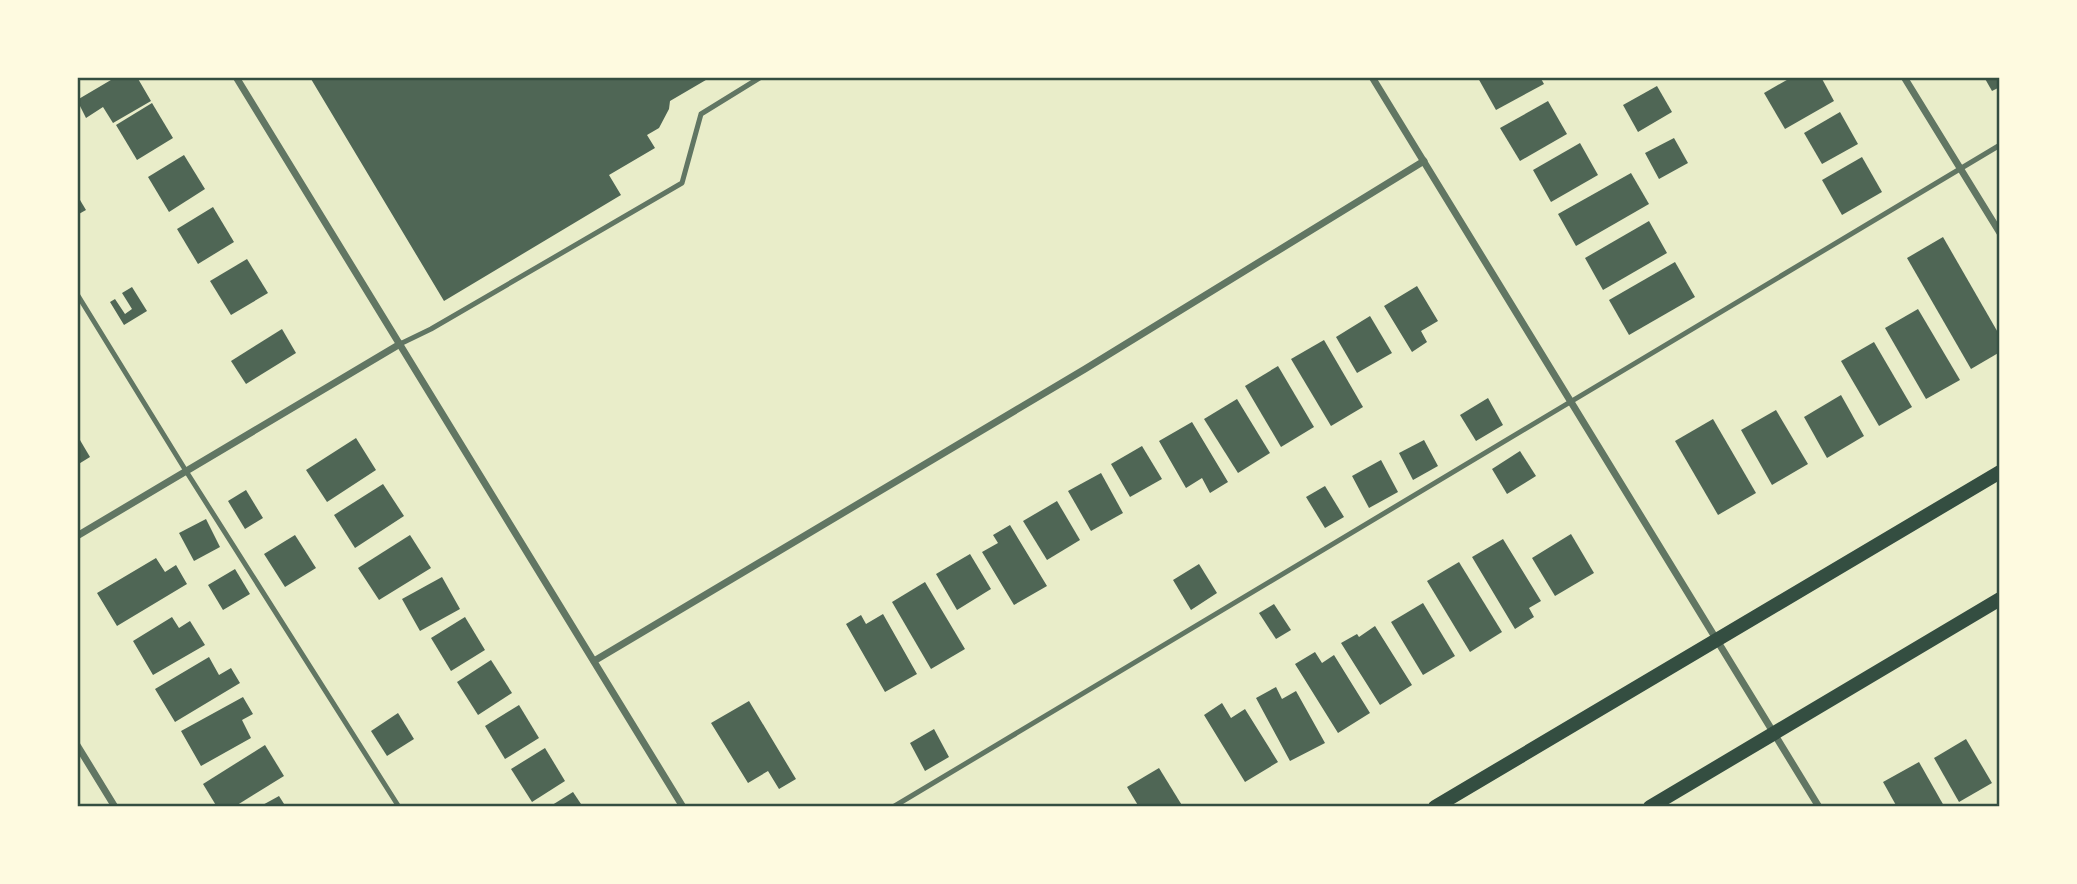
<svg xmlns="http://www.w3.org/2000/svg" width="2077" height="884" viewBox="0 0 2077 884" font-family="'IBM Plex Sans',sans-serif">
  <style>
    .building { fill: #4f6655 }
    .lines { fill: none; stroke-linecap: round; stroke-linejoin: round }
    .service { stroke: #617663; stroke-width: 5 }
    .minor { stroke: #617663; stroke-width: 7 }
    .secondary { stroke: #344e41; stroke-width: 14 }
    .neatline { fill: none; stroke: #344e41; stroke-width: 2.5 }
  </style>
  <rect width="100%" height="100%" fill="#e9edc9"/>
  <g class="building">
    <polygon points="116,77 137,77 151,101 113,123 103,107 86,118 77,100"/>
    <polygon points="314,77 711,77 670,101 669,109 659,128 647,135 655,148 609,175 621,195 444,301 311,79"/>
    <polygon points="1480,77 1540,77 1544,84 1496,110 1478,78"/>
    <polygon points="1792,77 1821,77 1834,101 1785,129 1764,93"/>
    <polygon points="1984,77 2000,77 2000,87 1992,91"/>
    <polygon points="1657,86 1672,112 1638,132 1623,105"/>
    <polygon points="1548,101 1567,134 1520,161 1500,128"/>
    <polygon points="152,103 173,138 137,160 116,125"/>
    <polygon points="1840,112 1858,144 1822,164 1804,133"/>
    <polygon points="1674,138 1688,163 1659,179 1645,153"/>
    <polygon points="1580,143 1598,175 1551,202 1533,170"/>
    <polygon points="184,155 205,189 169,212 148,177"/>
    <polygon points="1862,157 1882,192 1842,215 1822,180"/>
    <polygon points="1631,173 1649,204 1576,246 1558,214"/>
    <polygon points="77,195 86,210 77,215"/>
    <polygon points="213,207 234,242 198,264 177,229"/>
    <polygon points="1649,221 1667,253 1603,290 1585,258"/>
    <polygon points="1943,237 2000,336 2000,352 1971,369 1907,258"/>
    <polygon points="247,259 268,293 231,315 210,281"/>
    <polygon points="1675,262 1695,297 1629,335 1609,300"/>
    <polygon points="1417,286 1438,321 1421,331 1427,342 1412,352 1384,306"/>
    <polygon points="132,287 147,311 124,325 110,302 115,299 125,314 132,309 122,293"/>
    <polygon points="1918,309 1960,380 1926,399 1885,328"/>
    <polygon points="1370,316 1392,353 1357,373 1336,337"/>
    <polygon points="282,329 296,353 246,384 231,361"/>
    <polygon points="1324,340 1363,407 1331,426 1291,359"/>
    <polygon points="1874,342 1912,407 1879,426 1841,361"/>
    <polygon points="1278,366 1314,427 1281,447 1245,386"/>
    <polygon points="1841,395 1864,436 1827,458 1804,417"/>
    <polygon points="1488,398 1503,425 1476,441 1460,415"/>
    <polygon points="1237,399 1270,453 1238,473 1204,419"/>
    <polygon points="1776,410 1808,464 1772,485 1741,430"/>
    <polygon points="1713,419 1756,493 1718,515 1675,441"/>
    <polygon points="1192,422 1228,482 1210,493 1202,478 1186,488 1159,441"/>
    <polygon points="77,435 90,457 77,465"/>
    <polygon points="356,438 376,470 327,502 306,470"/>
    <polygon points="1424,440 1438,466 1413,480 1399,453"/>
    <polygon points="1142,446 1162,479 1130,497 1111,464"/>
    <polygon points="1520,451 1536,476 1507,494 1492,469"/>
    <polygon points="1381,460 1398,492 1369,508 1352,476"/>
    <polygon points="1101,473 1123,513 1091,531 1068,491"/>
    <polygon points="383,484 404,516 355,548 334,515"/>
    <polygon points="1325,486 1344,517 1325,528 1306,497"/>
    <polygon points="246,490 263,518 245,529 228,501"/>
    <polygon points="1057,501 1080,540 1047,560 1023,521"/>
    <polygon points="206,519 220,547 194,561 179,533"/>
    <polygon points="1010,525 1047,586 1014,605 982,552 998,543 993,535"/>
    <polygon points="1571,534 1594,573 1555,596 1532,558"/>
    <polygon points="295,535 316,568 285,587 264,554"/>
    <polygon points="410,535 431,568 379,600 358,568"/>
    <polygon points="1503,539 1541,601 1529,608 1534,617 1515,629 1472,557"/>
    <polygon points="970,554 991,589 957,610 936,574"/>
    <polygon points="156,558 165,572 176,565 187,584 117,626 97,593"/>
    <polygon points="1459,562 1502,632 1470,652 1427,581"/>
    <polygon points="1199,564 1217,593 1191,610 1173,580"/>
    <polygon points="235,569 250,594 223,610 208,585"/>
    <polygon points="442,577 460,609 420,631 402,599"/>
    <polygon points="925,582 965,649 931,669 892,602"/>
    <polygon points="1423,603 1455,656 1423,675 1391,622"/>
    <polygon points="1274,604 1291,630 1276,639 1259,613"/>
    <polygon points="883,614 917,674 885,692 846,624 861,615 866,624"/>
    <polygon points="172,617 179,628 190,621 205,645 153,675 133,641"/>
    <polygon points="465,617 485,650 451,671 431,638"/>
    <polygon points="1375,626 1412,685 1380,705 1341,643 1357,634 1359,637"/>
    <polygon points="1315,652 1322,663 1334,655 1370,713 1338,733 1295,664"/>
    <polygon points="209,657 219,675 231,668 240,683 175,722 155,689"/>
    <polygon points="491,660 512,693 478,715 457,682"/>
    <polygon points="1276,687 1282,699 1296,691 1325,743 1290,761 1256,698"/>
    <polygon points="243,697 253,714 242,720 251,738 201,766 181,731"/>
    <polygon points="749,701 796,779 779,789 768,771 748,783 711,723"/>
    <polygon points="1222,703 1231,718 1245,709 1278,762 1245,782 1204,715"/>
    <polygon points="519,705 539,738 505,759 485,726"/>
    <polygon points="398,713 414,739 387,756 371,731"/>
    <polygon points="934,729 949,757 925,771 910,743"/>
    <polygon points="1966,739 1992,783 1959,802 1934,758"/>
    <polygon points="265,745 284,776 234,807 217,807 203,784"/>
    <polygon points="545,748 565,781 532,802 511,769"/>
    <polygon points="1919,762 1944,806 1941,807 1897,807 1883,782"/>
    <polygon points="1159,768 1183,807 1139,807 1127,787"/>
    <polygon points="573,792 583,807 549,807"/>
    <polygon points="279,796 286,807 259,807"/>
  </g>
  <g class="lines">
    <g class="service">
      <polyline points="77,294 186,471 399,807"/>
      <polyline points="400,344 431,329 682,183 701,114 761,77"/>
      <polyline points="893,807 2000,145"/>
    </g>
    <g class="minor">
      <polyline points="236,77 683,807"/>
      <polyline points="1372,77 1819,807"/>
      <polyline points="1904,77 2000,233"/>
      <polyline points="77,536 400,344"/>
      <polyline points="594,661 1085,369 1424,161"/>
      <polyline points="77,745 115,807"/>
    </g>
    <g class="secondary">
      <polyline points="1435,807 2000,472"/>
      <polyline points="1650,807 2000,599"/>
    </g>
  </g>
  <rect width="2077" height="884" fill="none" stroke="#fefae0" stroke-width="158"/>
  <rect x="79" y="79" width="1919" height="726" class="neatline"/>
</svg>
